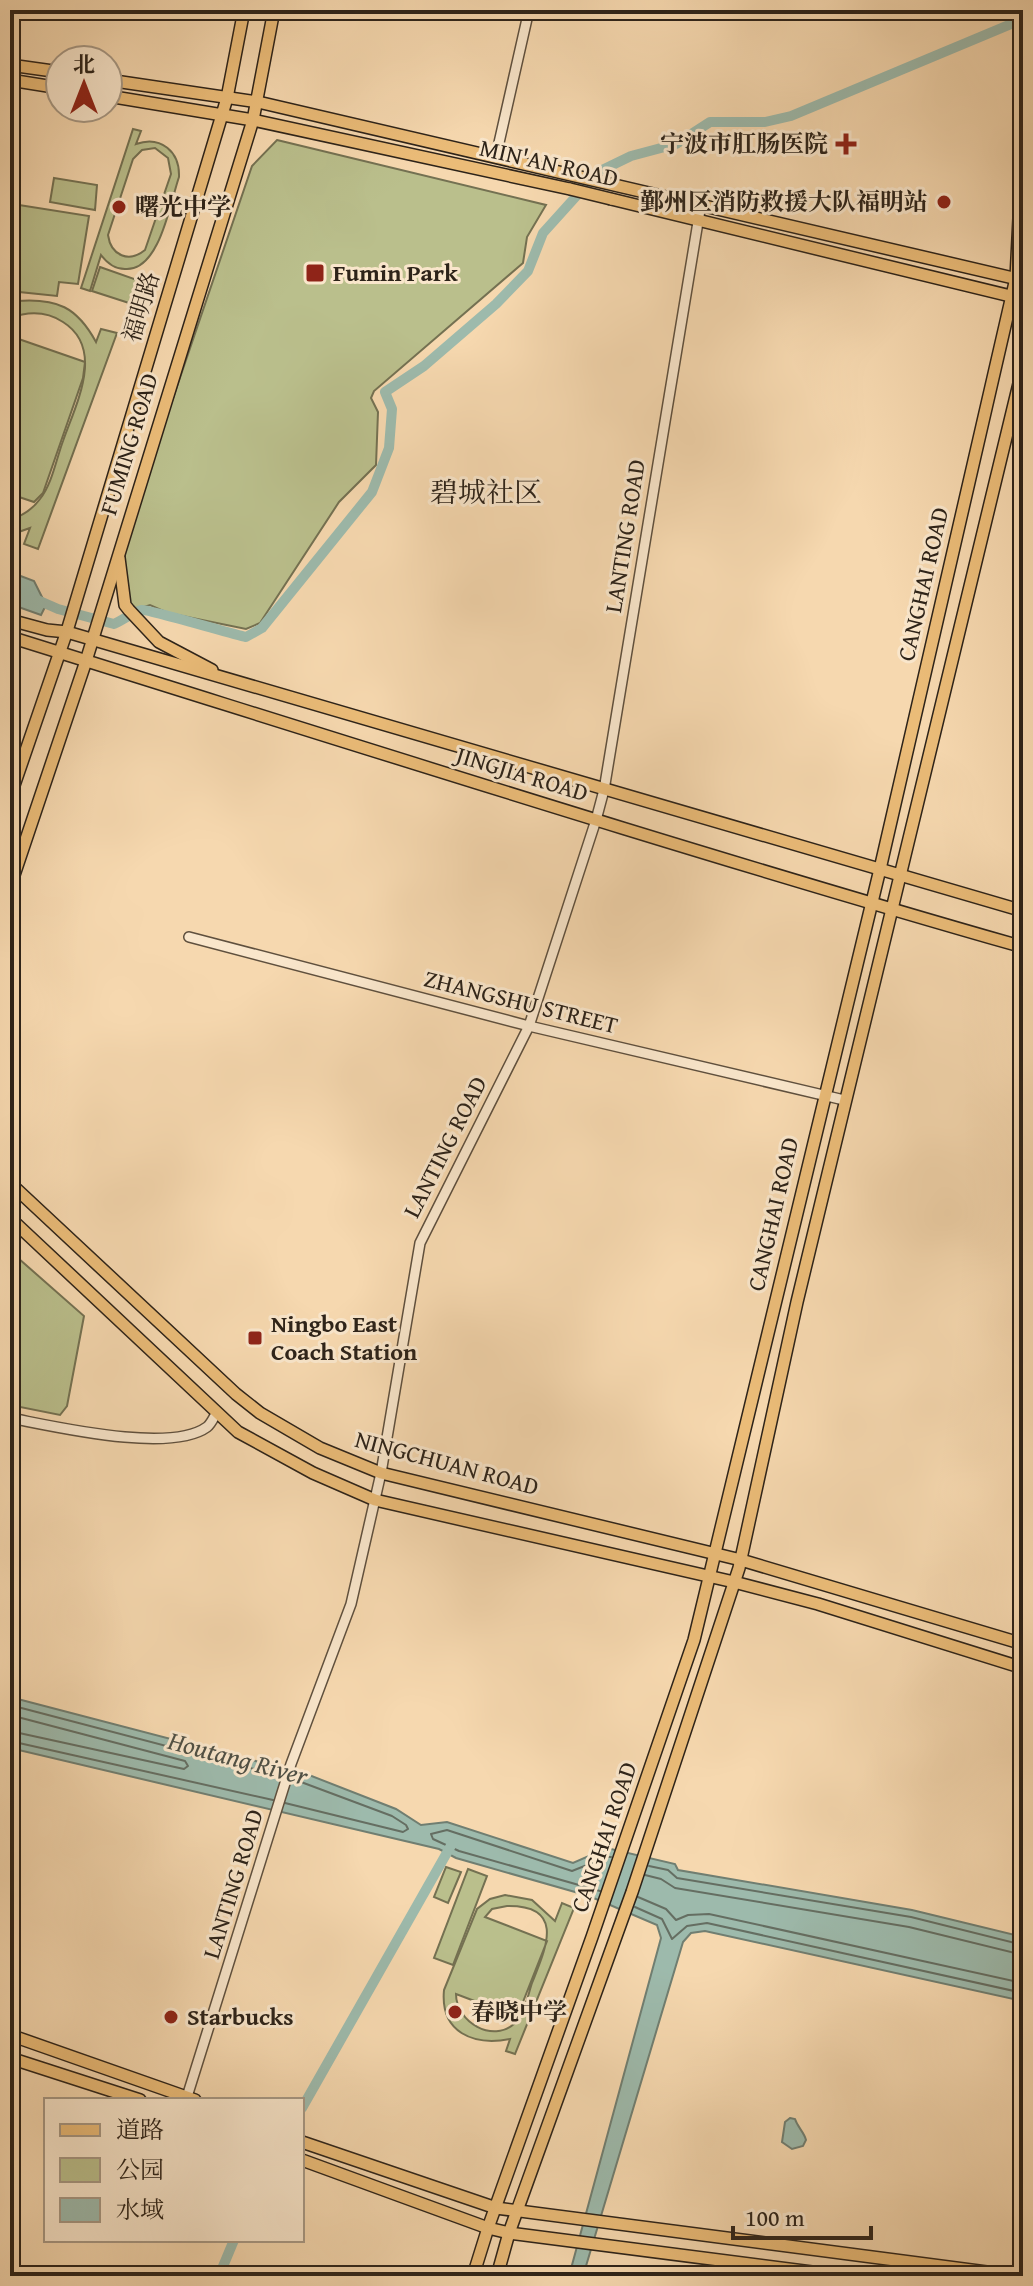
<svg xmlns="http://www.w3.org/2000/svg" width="1033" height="2286" viewBox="0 0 1033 2286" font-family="'Gentium Book Plus','Noto Serif SC',serif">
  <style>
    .green { fill: #babf8c; stroke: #747152; stroke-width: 2; fill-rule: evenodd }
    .water { fill: #9dbaac; stroke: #707e71; stroke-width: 2 }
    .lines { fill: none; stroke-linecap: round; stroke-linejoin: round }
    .shore { stroke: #656e62; stroke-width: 2 }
    .canal { stroke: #9dbaac; stroke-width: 10 }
    .minor-casing { stroke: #5f503e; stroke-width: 12 }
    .major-casing { stroke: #2d2319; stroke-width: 14 }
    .minor { stroke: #f9e6cb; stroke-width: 9 }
    .major { stroke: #ebbc78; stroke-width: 11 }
    .major-bridge-casing { stroke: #2d2319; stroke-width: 14; stroke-linecap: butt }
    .major-bridge { stroke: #ebbc78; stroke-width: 11 }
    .poi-dot { fill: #8f2418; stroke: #f9e6cb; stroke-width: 3 }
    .labels { text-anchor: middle; stroke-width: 6; stroke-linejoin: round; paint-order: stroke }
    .poi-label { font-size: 24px; font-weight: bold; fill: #2d2319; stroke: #f9e6cb; text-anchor: start }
    .street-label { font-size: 24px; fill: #2d2319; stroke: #f9e6cb }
    .water-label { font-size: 26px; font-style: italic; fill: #4f5045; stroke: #f9e6cb }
    .quarter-label { font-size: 28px; fill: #2d2319; stroke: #f9e6cb }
  </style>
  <rect width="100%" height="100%" fill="#f6d8af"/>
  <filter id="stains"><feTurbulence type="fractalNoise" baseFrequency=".0025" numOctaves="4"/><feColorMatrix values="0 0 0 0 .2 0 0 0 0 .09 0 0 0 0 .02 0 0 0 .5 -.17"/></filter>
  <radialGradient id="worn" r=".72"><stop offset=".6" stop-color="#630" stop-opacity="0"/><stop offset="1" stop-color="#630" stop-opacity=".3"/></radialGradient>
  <g class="green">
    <path d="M133,129L141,131L136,144C161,135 180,152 179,177C170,203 160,269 127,269C115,270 107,263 101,255L90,291L81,288ZM155,148L168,158L171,174L145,250C129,263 111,256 108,235L133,159L142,150Z"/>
    <polygon points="277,140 546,205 527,237 523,263 374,391 371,398 378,412 376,465 339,502 260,623 246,629 168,613 150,605 131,611 120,554 252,166"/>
    <polygon points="54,178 97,185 95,210 50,202"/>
    <polygon points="19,205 89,216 78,284 59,282 57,296 10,291"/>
    <polygon points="100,267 140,281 132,304 92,291"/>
    <path d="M17,301C57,298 77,307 96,342L101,329L117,333L38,549L24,544L30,528L10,535V520C22,516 32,510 40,499C52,484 56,460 63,441C75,406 106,349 63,322C46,311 29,311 10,318V304Z"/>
    <polygon points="10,336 85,362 83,378 43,493 34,502 10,494"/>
    <polygon points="10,1251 84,1316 67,1406 60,1415 10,1405"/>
    <polygon points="446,1867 461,1872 448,1903 434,1897"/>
    <polygon points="468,1869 487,1876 453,1965 434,1958"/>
    <path d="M505,1895L532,1900L555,1921L562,1903L574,1908L515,2054L506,2051L510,2039C474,2046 440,2033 444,1990L477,1909L490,1899ZM507,1906C567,1905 545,1950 532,1983C528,1995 524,2015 515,2023C493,2044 456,2022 456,1994L517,2017L547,1941L485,1917L492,1909Z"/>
  </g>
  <g class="water">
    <polygon points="10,572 34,581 46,605 41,615 10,604"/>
    <polygon points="10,1697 309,1775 396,1809 421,1825 447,1822 573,1863 607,1848 675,1864 678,1870 912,1910 1023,1937 1023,2001 705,1931 691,1933 683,1942 583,2276 569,2276 661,1938 657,1925 589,1896 456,1858 439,1849 10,1748"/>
    <path d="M790,2118L795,2119C798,2128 804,2132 806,2140L803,2146L792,2149L782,2142L785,2122Z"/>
  </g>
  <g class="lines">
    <g class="shore">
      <polyline points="10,1705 281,1776"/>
      <polyline points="10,1715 185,1761 188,1766 184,1769 10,1731"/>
      <polyline points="10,1741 273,1800"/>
      <polyline points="285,1803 403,1832 408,1829 406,1825 392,1816 293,1779"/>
      <polyline points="649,1866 668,1870 677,1878 911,1917 1023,1945"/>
      <polyline points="645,1875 661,1879 675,1888 909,1927 1023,1955"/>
      <polyline points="600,1891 459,1851 433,1839 431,1834 447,1830 572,1871 607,1857 611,1857"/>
      <polyline points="638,1897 666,1909 676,1920 688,1915 709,1914 1023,1983"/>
      <polyline points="635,1907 662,1919 672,1939 687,1926 707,1923 1023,1993"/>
    </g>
    <g class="canal">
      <path d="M10,588L58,609L114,624C123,620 133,612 142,610C148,609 232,634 246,637L262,628L372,492L389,448L392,409L385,392L424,366L496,304L528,271L543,233L598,172L631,156L676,144L710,122H765L791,116L1023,19"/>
      <polyline points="302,2108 453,1842"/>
      <polyline points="219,2276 234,2240"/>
    </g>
    <g class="minor-casing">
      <g id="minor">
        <polyline points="496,156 529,10"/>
        <polyline points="189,937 529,1026 844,1100"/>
        <path d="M10,1418C53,1426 170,1454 207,1427C211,1424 214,1417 217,1412"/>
        <polyline points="186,2100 291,1764 351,1604 381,1473 420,1243 529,1026 596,820 604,790 701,204"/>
      </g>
    </g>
    <g class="major-casing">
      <g id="major">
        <polyline points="10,65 60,72"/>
        <polyline points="10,80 60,88"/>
        <polyline points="108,80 258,102 1022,280"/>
        <polyline points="108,96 253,120 570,189"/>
        <polyline points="611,199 1023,299"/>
        <polyline points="119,558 125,605 129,610 159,642 212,670"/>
        <polyline points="10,620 47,630 67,632 1023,911"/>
        <path d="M10,637C347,742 683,850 1023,947"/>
        <polyline points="10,797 67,631 227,98 244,10"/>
        <polyline points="10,887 86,661 253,120 274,10"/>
        <polyline points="10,1183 236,1394 260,1413 320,1448 381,1473 741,1560 1023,1644"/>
        <polyline points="10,1218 238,1432 313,1473 375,1500 734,1582 818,1604 1023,1668"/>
        <polyline points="10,2035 195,2100"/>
        <polyline points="10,2058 140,2100"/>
        <polyline points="302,2142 496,2208 1018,2276"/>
        <polyline points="302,2160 488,2228 509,2233 843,2276"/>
        <polyline points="473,2276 488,2228 592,1937 694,1640 880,869 1016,278 1023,139"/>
        <polyline points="497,2276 509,2233 632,1892 739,1568 797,1302 1023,367"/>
      </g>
    </g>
    <use href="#minor" class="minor"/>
    <use href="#major" class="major"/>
    <g class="major-bridge-casing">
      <polyline id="major-bridge" points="570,189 611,199"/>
    </g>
    <use href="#major-bridge" class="major-bridge"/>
  </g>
  <g class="poi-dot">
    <path d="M842 132h8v8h8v8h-8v8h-8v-8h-8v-8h8z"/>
    <circle cx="944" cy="202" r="8"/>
    <circle cx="119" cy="207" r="8"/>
    <rect x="305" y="263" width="20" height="20" rx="4"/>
    <rect x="247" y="1330" width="16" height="16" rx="4"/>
    <circle cx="455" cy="2012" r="8"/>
    <circle cx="171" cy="2017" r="8"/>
  </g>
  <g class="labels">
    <g class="poi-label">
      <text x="828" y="152" text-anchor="end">宁波市肛肠医院</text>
      <text x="928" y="210" text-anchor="end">鄞州区消防救援大队福明站</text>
      <text x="135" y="215">曙光中学</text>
      <text x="333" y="281">Fumin Park</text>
      <text x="271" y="1332">Ningbo East<tspan x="271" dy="28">Coach Station</tspan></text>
      <text x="471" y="2020">春晓中学</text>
      <text x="187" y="2025">Starbucks</text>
    </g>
    <g class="street-label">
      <text transform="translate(549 163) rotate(13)" y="8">MIN'AN ROAD</text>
      <text transform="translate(141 307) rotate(-73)" y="8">福明路</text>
      <text transform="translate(129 444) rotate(-73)" y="8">FUMING ROAD</text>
      <text transform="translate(625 536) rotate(-81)" y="8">LANTING ROAD</text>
      <text transform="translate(923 584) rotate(-77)" y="8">CANGHAI ROAD</text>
      <text transform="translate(522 774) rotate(17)" y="8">JINGJIA ROAD</text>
      <text transform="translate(521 1002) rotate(14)" y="8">ZHANGSHU STREET</text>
      <text transform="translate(445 1147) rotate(-63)" y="8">LANTING ROAD</text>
      <text transform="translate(773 1214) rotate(-77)" y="8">CANGHAI ROAD</text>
      <text transform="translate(447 1463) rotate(15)" y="8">NINGCHUAN ROAD</text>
      <text transform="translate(604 1837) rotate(-71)" y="8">CANGHAI ROAD</text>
      <text transform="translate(233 1884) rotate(-73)" y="8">LANTING ROAD</text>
    </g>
    <g class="water-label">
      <text transform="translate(238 1758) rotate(15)" y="9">Houtang River</text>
    </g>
    <g class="quarter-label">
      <text x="486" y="502">碧城社区</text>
    </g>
  </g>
  <rect width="1033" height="2286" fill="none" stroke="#f6d8af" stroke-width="40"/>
  <rect x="12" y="12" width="1009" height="2262" fill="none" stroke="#2d2319" stroke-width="4"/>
  <rect x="20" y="20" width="993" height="2246" fill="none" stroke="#2d2319" stroke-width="2"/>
  <rect x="44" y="2098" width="260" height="144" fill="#f9e6cb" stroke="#a79884" stroke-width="2"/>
  <rect x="60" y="2124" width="40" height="12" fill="#ebbc78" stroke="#a79884" stroke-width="2"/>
  <text x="116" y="2138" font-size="24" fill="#2d2319">道路</text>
  <rect x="60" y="2158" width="40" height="24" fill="#babf8c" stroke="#a79884" stroke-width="2"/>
  <text x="116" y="2178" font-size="24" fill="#2d2319">公园</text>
  <rect x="60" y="2198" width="40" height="24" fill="#9dbaac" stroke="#a79884" stroke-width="2"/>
  <text x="116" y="2218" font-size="24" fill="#2d2319">水域</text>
  <g transform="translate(84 84)"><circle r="38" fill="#f9e6cb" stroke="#a79884" stroke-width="2"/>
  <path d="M0-6L14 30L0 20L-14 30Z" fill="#8f2418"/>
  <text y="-12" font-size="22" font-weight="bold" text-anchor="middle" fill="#2d2319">北</text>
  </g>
  <path d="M733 2226v12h138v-12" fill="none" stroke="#2d2319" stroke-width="4"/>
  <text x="745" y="2226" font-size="24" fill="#2d2319" stroke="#f9e6cb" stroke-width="6" paint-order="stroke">100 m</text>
  <rect width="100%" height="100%" filter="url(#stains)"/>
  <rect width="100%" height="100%" fill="url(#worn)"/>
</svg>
